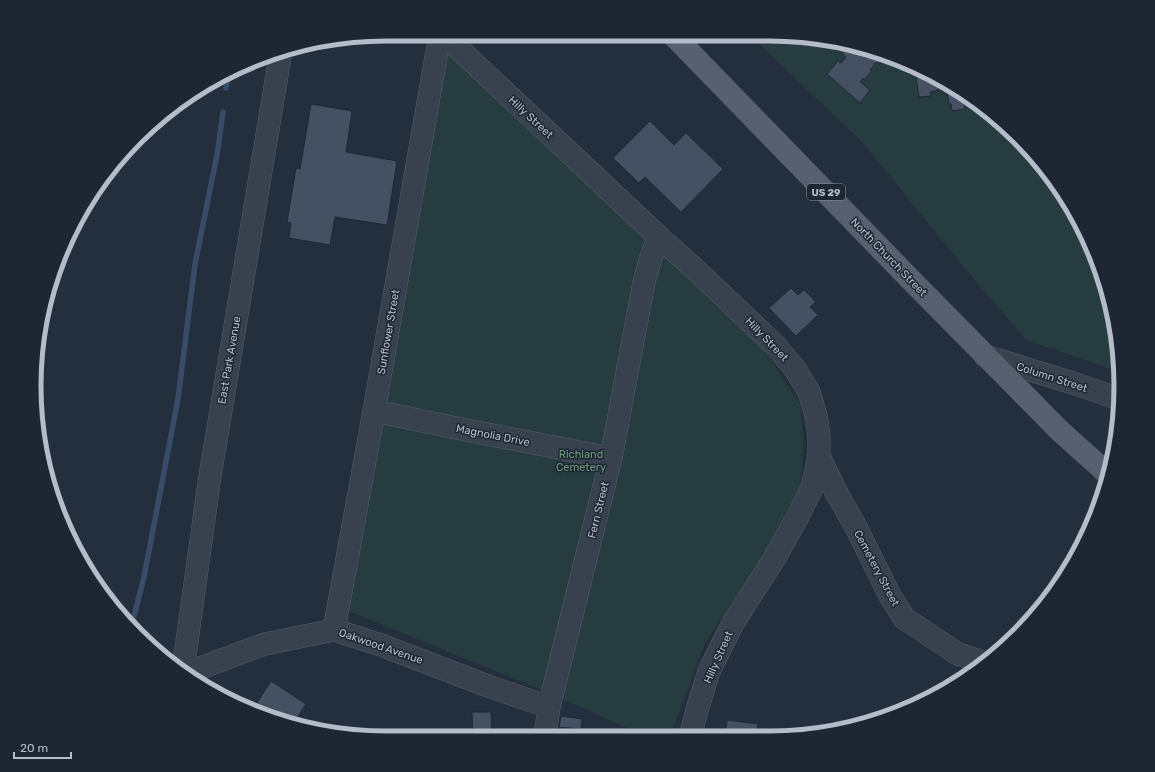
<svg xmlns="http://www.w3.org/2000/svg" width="1155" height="772" viewBox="0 0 1155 772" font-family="Rubik,sans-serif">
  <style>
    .green { fill: #263c3f }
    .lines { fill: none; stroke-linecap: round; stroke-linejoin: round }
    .stream { stroke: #394c67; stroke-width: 5.5 }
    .building { fill: #455162; stroke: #1f2835 }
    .minor-casing { stroke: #565f6c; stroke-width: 23 }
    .major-casing { stroke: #414a57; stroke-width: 23 }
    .minor { stroke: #38414e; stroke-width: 22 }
    .major { stroke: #56606e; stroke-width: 22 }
    .labels { text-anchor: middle; stroke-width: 3; stroke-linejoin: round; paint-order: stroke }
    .shield { fill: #1d2633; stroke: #878f9c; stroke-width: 1 }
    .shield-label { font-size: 10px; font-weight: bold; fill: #b4bcc9 }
    .street-label { font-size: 11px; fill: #b4bcc9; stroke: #1d2633 }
    .park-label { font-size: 11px; fill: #6b9a76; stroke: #1d2633 }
    .rim { fill: none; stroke: #b4bcc9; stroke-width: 5 }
  </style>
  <rect width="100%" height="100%" fill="#242f3e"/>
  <g class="green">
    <polygon points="752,37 815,37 924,70 1001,122 1048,172 1085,231 1109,295 1120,363 1120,372 1026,340 967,271 863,143"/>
    <polygon points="447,54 763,348 800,404 804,442 801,485 763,555 705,643 670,737 647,737 542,690 346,610"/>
  </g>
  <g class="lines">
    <g class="stream">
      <polyline points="226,88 229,74"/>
      <polyline points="132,624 144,577 178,399 195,264 217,155 223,112"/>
    </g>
  </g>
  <g class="building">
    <polygon points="466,35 485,35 478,44"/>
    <polygon points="819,38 828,41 826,44"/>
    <polygon points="836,43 883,58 878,64 876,62 870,70 872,71 864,80 863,78 860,82 870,90 860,103 827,74 838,61 841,63 846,57 842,53 844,50"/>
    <polygon points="931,75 946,84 939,86 939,90 930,92 931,96 919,97 916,77"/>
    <polygon points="946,84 970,100 964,102 965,109 952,111 951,104 949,104"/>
    <polygon points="311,104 352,111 346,152 397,161 387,225 335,217 330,245 289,238 291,223 287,222 296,168 300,169"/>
    <polygon points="650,121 674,145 686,133 723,169 681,212 645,177 639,183 613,158"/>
    <polygon points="791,288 798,295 804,290 816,302 810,307 818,315 796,336 769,308"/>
    <polygon points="271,681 306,704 295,721 253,709"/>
    <polygon points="472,712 491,712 492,736 473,736"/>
    <polygon points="561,716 582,719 581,729 559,727"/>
    <polygon points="727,720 758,724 756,737 725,737"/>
  </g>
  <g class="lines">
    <g class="minor-casing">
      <g id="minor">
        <polyline points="443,34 659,237 698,272 775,345 795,369 809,392 816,416 819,436 819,456 812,488 797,518 774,559 733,623 709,671 697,710 690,737"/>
        <polyline points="985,356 1076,384 1119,399"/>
        <polyline points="374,411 471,431 611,458"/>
        <polyline points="819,456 835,490 857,529 889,594 904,618 958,654 986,663"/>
        <polyline points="334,630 374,411 440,34"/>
        <polyline points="183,670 210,476 281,51"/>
        <polyline points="187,673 265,644 334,630 381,645 488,686 549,707"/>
        <polyline points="545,736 549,707 611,458 644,282 651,257 659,237"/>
      </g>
    </g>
    <g class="major-casing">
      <polyline id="major" points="674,36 911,280 1060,431 1108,474"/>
    </g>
    <use href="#minor" class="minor"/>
    <use href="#major" class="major"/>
  </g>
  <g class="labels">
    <rect class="shield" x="807" y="184" width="38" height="16" rx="3"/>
    <g class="shield-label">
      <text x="826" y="196">US 29</text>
    </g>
    <g class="street-label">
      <text transform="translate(531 117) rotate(43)" y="4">Hilly Street</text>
      <text transform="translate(889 257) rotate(46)" y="4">North Church Street</text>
      <text transform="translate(388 332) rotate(-80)" y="4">Sunflower Street</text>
      <text transform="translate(767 339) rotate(46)" y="4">Hilly Street</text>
      <text transform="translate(229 360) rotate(-80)" y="4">East Park Avenue</text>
      <text transform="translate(1052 377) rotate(18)" y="4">Column Street</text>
      <text transform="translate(493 435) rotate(11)" y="4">Magnolia Drive</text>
      <text transform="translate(598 510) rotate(-76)" y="4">Fern Street</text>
      <text transform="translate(877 568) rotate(62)" y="4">Cemetery Street</text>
      <text transform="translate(381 646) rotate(19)" y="4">Oakwood Avenue</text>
      <text transform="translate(718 657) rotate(-66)" y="4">Hilly Street</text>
    </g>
    <g class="park-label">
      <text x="581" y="458">Richland<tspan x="581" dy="13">Cemetery</tspan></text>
    </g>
  </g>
  <path d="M0 0H1155V772H0ZM386 41H769A345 345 0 0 1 1114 386V386A345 345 0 0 1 769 731H386A345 345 0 0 1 41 386V386A345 345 0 0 1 386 41Z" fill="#1d2633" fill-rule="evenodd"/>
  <path class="rim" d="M386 41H769A345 345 0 0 1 1114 386V386A345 345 0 0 1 769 731H386A345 345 0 0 1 41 386V386A345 345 0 0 1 386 41Z"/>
  <path d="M14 752v6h57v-6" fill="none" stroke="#b4bcc9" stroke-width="2"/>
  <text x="20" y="752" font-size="12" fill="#b4bcc9" stroke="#1d2633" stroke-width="3" paint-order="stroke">20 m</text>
</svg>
